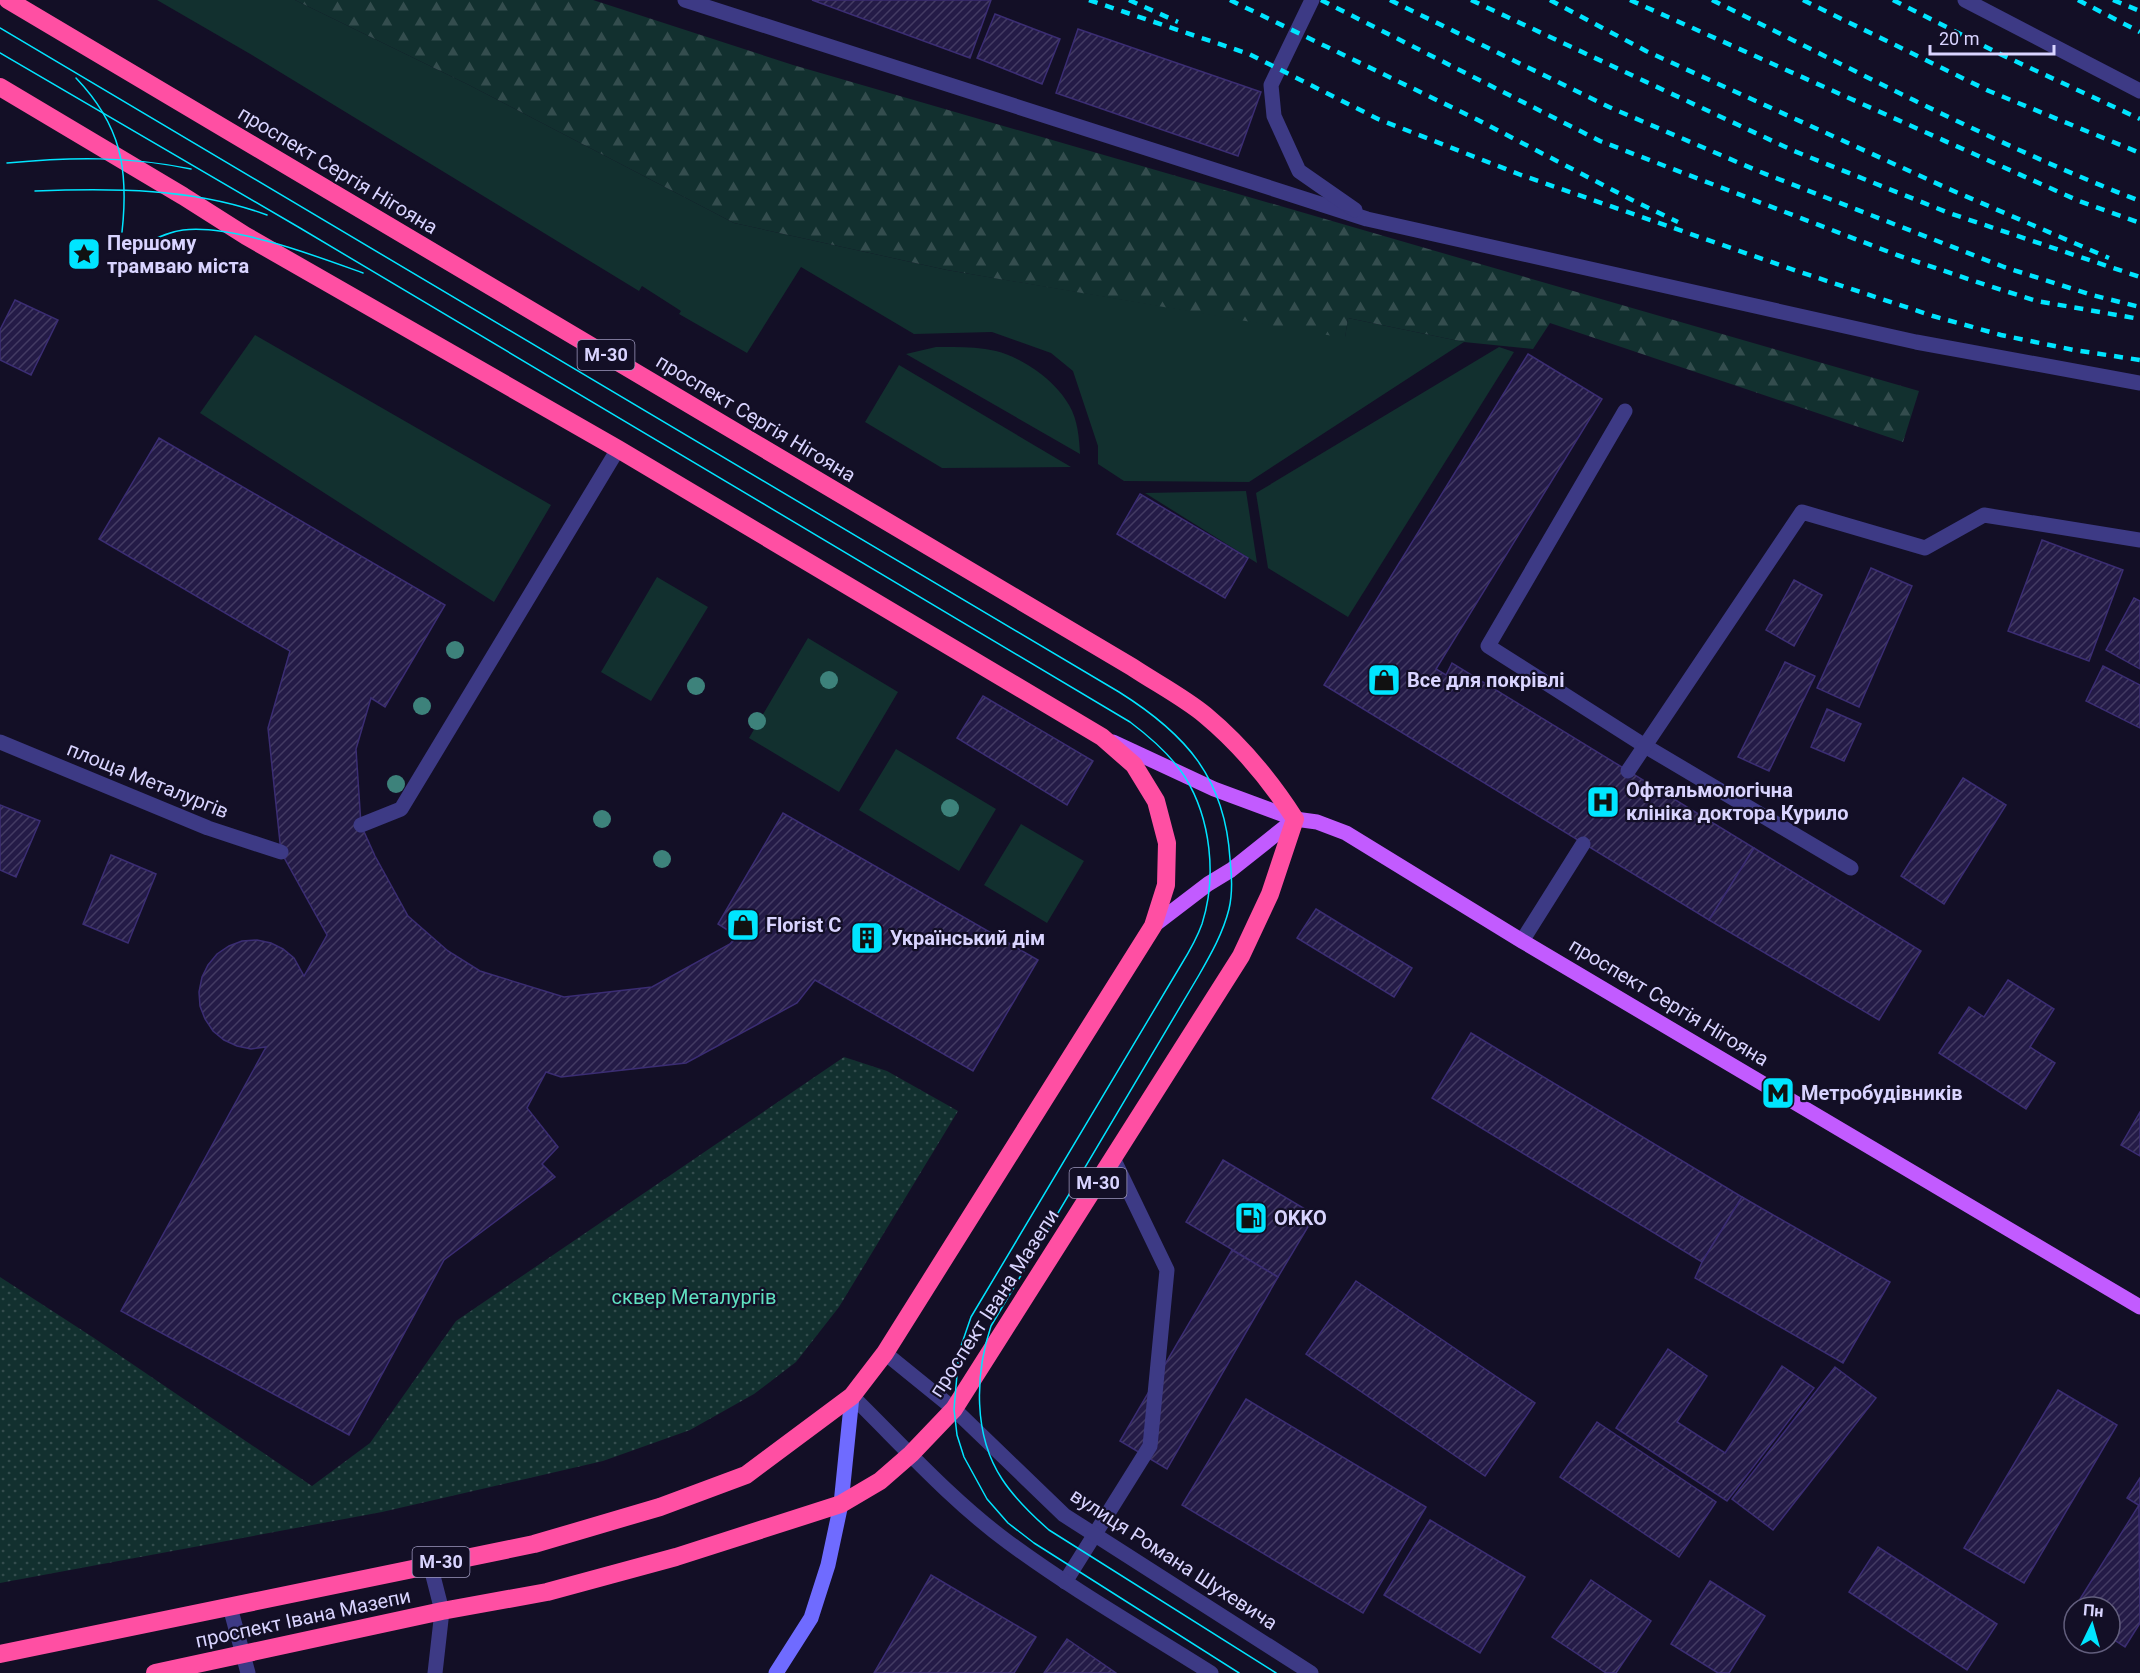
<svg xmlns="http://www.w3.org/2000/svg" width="2140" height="1673" viewBox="0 0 2140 1673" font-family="Roboto,sans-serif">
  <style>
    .grass { fill: #12302f }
    .forest { fill: url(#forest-firs) }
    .park { fill: url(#park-dots) }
    .building { fill: url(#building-hatch); stroke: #3b2d73; stroke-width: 1.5 }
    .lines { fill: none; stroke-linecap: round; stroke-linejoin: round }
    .lane { stroke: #3d3a85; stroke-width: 15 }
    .street { stroke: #3d3a85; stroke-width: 15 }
    .secondary { stroke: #6f6bff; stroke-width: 15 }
    .primary { stroke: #c25bff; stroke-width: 15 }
    .highway { stroke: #ff4fa3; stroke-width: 18 }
    .tram { stroke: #00e5ff; stroke-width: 1.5 }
    .rail { stroke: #00e5ff; stroke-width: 4.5; stroke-dasharray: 9 8; stroke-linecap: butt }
    .tree { fill: #3d827b }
    .labels { text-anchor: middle; stroke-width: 4.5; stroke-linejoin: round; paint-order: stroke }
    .shield { fill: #130f26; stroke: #9e99be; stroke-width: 1.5 }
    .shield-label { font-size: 18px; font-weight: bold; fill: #d9d4ff }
    .street-label { font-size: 20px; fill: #d9d4ff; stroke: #130f26 }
    .poi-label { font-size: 20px; font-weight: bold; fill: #d9d4ff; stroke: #130f26; text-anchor: start }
    .park-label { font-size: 20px; fill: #5fe0c0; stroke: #130f26 }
  </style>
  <defs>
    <pattern id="forest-firs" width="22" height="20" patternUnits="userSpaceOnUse" patternTransform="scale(1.5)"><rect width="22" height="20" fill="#12302f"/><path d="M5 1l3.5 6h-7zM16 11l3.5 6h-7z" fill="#344d4e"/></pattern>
    <pattern id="park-dots" width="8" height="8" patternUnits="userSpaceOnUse" patternTransform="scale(1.5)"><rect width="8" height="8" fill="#12302f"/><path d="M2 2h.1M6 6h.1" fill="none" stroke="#344d4e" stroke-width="1.8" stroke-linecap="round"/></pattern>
    <pattern id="building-hatch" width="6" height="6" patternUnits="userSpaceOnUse" patternTransform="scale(1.5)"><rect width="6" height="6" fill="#241b47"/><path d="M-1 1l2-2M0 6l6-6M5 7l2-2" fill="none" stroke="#433b63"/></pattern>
  </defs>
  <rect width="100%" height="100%" fill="#130f26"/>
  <g class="grass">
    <polygon points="157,0 295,0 469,85 734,223 947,270 1345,337 1348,318 1464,342 1249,482 1124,481 1098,464 1098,446 1073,371 1051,353 992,332 914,334 801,267 747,353 679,314 681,311 642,286 639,291 252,55"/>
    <polygon points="255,335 551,505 494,602 200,413"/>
    <path d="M936,347C956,347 976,346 996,351C1023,358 1055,380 1069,405C1078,420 1079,438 1080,454L906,354Z"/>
    <polygon points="1499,347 1514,352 1348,617 1268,568 1256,493"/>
    <polygon points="899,365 1071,467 942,468 865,422"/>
    <polygon points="1246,491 1257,563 1145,493"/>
    <polygon points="657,577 708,607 651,701 601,672"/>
    <polygon points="808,638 898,692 839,792 749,738"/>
    <polygon points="896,749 996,809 959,871 859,810"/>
    <polygon points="1021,824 1084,861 1047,923 984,885"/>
  </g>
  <polygon class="forest" points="295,0 593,0 793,65 1919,391 1903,442 1550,323 1533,349 1464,342 1348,318 1345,338 947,270 734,223 469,85"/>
  <polygon class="park" points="844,1057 887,1071 958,1111 839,1307 796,1362 754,1394 690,1430 603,1461 382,1512 0,1583 0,1277 94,1338 312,1486 370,1443 456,1321"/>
  <g class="building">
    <polygon points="812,0 991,0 970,58"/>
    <polygon points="995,14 1060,39 1042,84 977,58"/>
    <polygon points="1078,29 1261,92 1238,156 1056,93"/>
    <polygon points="15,300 58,320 31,375 0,360 0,330"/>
    <polygon points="1528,354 1602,399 1436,669 1446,675 1452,663 1754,848 1709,920 1324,685"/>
    <polygon points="159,438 445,605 385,707 371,698 356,749 361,825 375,856 408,916 448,951 480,971 564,997 652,987 730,944 737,936 718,924 783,813 1038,960 973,1071 815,980 797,1003 686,1063 561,1077 546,1072 527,1108 558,1147 542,1164 555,1177 444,1260 349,1435 121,1311 266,1047 251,1049 237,1046 224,1040 213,1031 205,1019 200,1006 199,992 202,977 208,965 217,954 229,946 242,941 257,940 271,943 283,949 294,958 304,976 327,935 281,852 268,728 290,651 99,539"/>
    <polygon points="1140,494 1248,558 1225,598 1117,534"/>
    <polygon points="2042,540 2123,570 2089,661 2008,631"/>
    <polygon points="1871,568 1912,586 1859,707 1817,688"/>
    <polygon points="1794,580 1822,595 1794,646 1766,630"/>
    <polygon points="2134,598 2140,601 2140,669 2106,650"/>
    <polygon points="1785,662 1815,676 1769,771 1738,757"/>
    <polygon points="2103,666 2140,685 2140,728 2086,701"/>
    <polygon points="983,696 1093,761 1067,805 957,738"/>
    <polygon points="1827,709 1861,724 1844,761 1811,747"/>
    <polygon points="1963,778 2006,805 1944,904 1901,876"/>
    <polygon points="0,805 40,821 16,877 0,870"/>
    <polygon points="1754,848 1921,951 1879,1020 1709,920"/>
    <polygon points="111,855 156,874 128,943 83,924"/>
    <polygon points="1316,909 1412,968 1394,997 1297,938"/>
    <polygon points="2008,980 2054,1009 2030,1047 2055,1063 2026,1109 1939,1053 1969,1007 1984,1017"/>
    <polygon points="1471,1033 1742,1197 1702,1262 1432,1098"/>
    <polygon points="2140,1112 2140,1156 2121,1145"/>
    <polygon points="1223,1160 1315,1215 1278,1277 1186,1222"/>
    <polygon points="1742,1197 1890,1282 1843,1363 1695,1278 1702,1262"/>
    <polygon points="1232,1250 1278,1277 1167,1469 1120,1441"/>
    <polygon points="1356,1281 1535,1403 1485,1476 1306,1354"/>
    <polygon points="1668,1349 1707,1376 1677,1422 1725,1453 1782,1366 1814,1388 1727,1501 1616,1428"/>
    <polygon points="1835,1367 1876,1398 1773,1530 1732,1499"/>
    <polygon points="2058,1390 2117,1425 2024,1583 1964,1548"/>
    <polygon points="1246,1399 1426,1507 1363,1613 1182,1505"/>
    <polygon points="1597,1422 1716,1502 1679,1557 1560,1477"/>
    <polygon points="2140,1478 2140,1506 2127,1498"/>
    <polygon points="2139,1505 2140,1623 2125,1647 2110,1637 2110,1607 2075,1607"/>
    <polygon points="1430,1520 1525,1577 1480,1653 1384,1595"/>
    <polygon points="1878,1547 1997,1624 1967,1670 1849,1592"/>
    <polygon points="931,1575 1036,1637 1014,1673 874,1673"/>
    <polygon points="1591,1580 1651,1621 1616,1673 1606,1673 1552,1637"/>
    <polygon points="1710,1581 1765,1616 1729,1673 1718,1673 1671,1644"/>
    <polygon points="1067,1639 1116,1673 1044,1673"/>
  </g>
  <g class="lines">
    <g class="lane">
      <polyline points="685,0 1367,219 1916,342 2140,383"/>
      <polyline points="1312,0 1271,85 1274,116 1299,171 1355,210"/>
      <polyline points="1965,0 2140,91"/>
      <polyline points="1625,411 1488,646 1645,746 1851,868"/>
      <polyline points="0,742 208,828 281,852"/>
      <polyline points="1628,771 1802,512 1925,548 1984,515 2140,540"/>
      <polyline points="361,825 401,809 618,449"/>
      <polyline points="1522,941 1583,844"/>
      <polyline points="430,1564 442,1611 435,1673"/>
      <polyline points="1065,1582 1150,1446 1167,1270 1113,1158"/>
      <polyline points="230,1607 248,1673"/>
    </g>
    <g class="street">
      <polyline points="885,1353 954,1409 1064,1515 1311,1673"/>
      <path d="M852,1396C902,1445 951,1500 1008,1542C1073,1590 1143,1630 1211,1673"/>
    </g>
    <polyline class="secondary" points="776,1673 811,1618 828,1565 841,1504 852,1396"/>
    <g class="primary">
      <polyline points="1113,742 1214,789 1295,819 1317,822 1346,833 1522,941 2140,1307"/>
      <polyline points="1153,926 1208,884 1231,870 1295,819"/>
    </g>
    <g class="highway">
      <path d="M8,0L1132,667C1156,683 1183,697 1205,715C1241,745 1270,780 1295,819L1270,894L1241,956L954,1409L911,1454L880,1481L841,1504L676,1557L547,1592L442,1611L155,1673"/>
      <polyline points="0,87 183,196 246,236 618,449 1102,737 1134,765 1156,801 1167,843 1166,885 1153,926 885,1353 852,1396 746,1475 660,1507 534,1544 0,1654"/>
    </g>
    <g class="tram">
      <path d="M0,28L1119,692C1186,734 1225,778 1230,859C1232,876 1233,892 1229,909C1223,933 1211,954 1199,975L991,1326C975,1374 973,1435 1002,1479C1015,1499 1032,1515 1049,1530L1276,1673"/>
      <path d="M0,53L300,228L1130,722C1150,737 1171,755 1185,777C1211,819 1217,877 1202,924C1197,938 1189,952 1181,965L971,1317L959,1352L954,1409L957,1435L964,1457L987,1499L1008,1523L1034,1543L1239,1673"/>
      <path d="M76,78C121,125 129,169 122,232"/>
      <path d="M7,163C71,157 128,156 191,169"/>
      <path d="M35,191C112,188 194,188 267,215"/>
      <path d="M144,244C157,238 168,232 183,230C232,224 316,256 363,273"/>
    </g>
    <g class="rail">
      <polyline points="1089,0 1249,54 1378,119 1521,175 1800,272 1933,316 2001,335 2074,350 2140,360"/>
      <polyline points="1129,0 1178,22"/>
      <polyline points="1230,0 1476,119 1632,200 1678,222"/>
      <polyline points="1321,0 1600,141 1897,255 1989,286 2037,301 2140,319"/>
      <polyline points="1390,0 1609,107 1758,171 2004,267 2092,295 2140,307"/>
      <polyline points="1471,0 1794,151 1949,213 2140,277"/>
      <polyline points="1550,0 1646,51 1949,189 2109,258"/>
      <polyline points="1630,0 2079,201 2140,223"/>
      <path d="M1712,0C1853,69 1993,144 2140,201"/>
      <polyline points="1803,0 1989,91 2140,153"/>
      <polyline points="1893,0 2000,54 2140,119"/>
      <polyline points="2078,0 2140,32"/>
      <polyline points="2113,0 2140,11"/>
    </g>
  </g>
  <g class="tree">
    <circle cx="455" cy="650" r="9"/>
    <circle cx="829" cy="680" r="9"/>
    <circle cx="696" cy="686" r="9"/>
    <circle cx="422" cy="706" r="9"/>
    <circle cx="757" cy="721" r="9"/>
    <circle cx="396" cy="784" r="9"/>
    <circle cx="950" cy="808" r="9"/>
    <circle cx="602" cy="819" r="9"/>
    <circle cx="662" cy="859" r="9"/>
  </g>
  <defs>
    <g id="sight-square" transform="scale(1.725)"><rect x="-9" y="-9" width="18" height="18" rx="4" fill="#00e5ff" stroke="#130f26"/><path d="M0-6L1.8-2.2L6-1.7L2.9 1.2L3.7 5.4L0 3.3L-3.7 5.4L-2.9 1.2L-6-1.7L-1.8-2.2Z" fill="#111"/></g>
    <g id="shop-square" transform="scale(1.725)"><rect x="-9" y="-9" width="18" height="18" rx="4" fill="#00e5ff" stroke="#130f26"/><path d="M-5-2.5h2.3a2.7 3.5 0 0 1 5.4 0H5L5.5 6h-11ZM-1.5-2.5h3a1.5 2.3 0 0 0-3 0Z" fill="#111"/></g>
    <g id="hospital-square" transform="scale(1.725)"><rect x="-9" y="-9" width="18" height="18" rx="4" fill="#00e5ff" stroke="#130f26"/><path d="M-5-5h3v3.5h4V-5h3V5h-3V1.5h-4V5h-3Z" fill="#111"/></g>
    <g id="building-square" transform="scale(1.725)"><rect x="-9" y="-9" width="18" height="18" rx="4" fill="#00e5ff" stroke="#130f26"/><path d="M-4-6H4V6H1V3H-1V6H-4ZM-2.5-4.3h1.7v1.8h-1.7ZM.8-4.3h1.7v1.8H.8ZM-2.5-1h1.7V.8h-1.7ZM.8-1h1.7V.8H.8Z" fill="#111"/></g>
    <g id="metro-square" transform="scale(1.725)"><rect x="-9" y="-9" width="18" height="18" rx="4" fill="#00e5ff" stroke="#130f26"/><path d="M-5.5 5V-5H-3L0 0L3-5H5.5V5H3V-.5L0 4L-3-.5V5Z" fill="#111"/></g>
    <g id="fuel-square" transform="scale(1.725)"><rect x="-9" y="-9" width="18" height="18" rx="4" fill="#00e5ff" stroke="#130f26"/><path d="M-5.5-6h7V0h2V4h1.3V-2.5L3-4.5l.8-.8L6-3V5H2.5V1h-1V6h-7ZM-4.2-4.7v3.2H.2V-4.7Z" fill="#111"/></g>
  </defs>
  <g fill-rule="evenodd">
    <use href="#sight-square" x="84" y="254"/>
    <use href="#shop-square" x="1384" y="680"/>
    <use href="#hospital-square" x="1603" y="802"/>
    <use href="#shop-square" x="743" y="925"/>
    <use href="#building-square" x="867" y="938"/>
    <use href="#metro-square" x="1778" y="1093"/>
    <use href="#fuel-square" x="1251" y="1218"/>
  </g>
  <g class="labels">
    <g class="shield">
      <rect x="577.5" y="340" width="57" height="30" rx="4.5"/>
      <rect x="1069.5" y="1168" width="57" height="30" rx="4.5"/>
      <rect x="412.5" y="1547" width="57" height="30" rx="4.5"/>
    </g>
    <g class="shield-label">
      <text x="606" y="361">М-30</text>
      <text x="1098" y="1189">М-30</text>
      <text x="441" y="1568">М-30</text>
    </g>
    <g class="street-label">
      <text transform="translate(338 170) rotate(31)" y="7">проспект Сергія Нігояна</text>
      <text transform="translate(756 418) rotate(31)" y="7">проспект Сергія Нігояна</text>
      <text transform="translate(148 780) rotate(22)" y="7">площа Металургів</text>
      <text transform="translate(1669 1002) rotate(31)" y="7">проспект Сергія Нігояна</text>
      <text transform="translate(994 1303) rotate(-57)" y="7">проспект Івана Мазепи</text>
      <text transform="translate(1174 1559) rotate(33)" y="7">вулиця Романа Шухевича</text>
      <text transform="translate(303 1618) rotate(-12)" y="7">проспект Івана Мазепи</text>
    </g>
    <g class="poi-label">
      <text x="107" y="250">Першому<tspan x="107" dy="23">трамваю міста</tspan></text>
      <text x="1407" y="687">Все для покрівлі</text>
      <text x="1626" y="797">Офтальмологічна<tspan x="1626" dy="23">клініка доктора Курило</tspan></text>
      <text x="766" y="932">Florist C</text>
      <text x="890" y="945">Український дім</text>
      <text x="1801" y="1100">Метробудівників</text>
      <text x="1274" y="1225">OKKO</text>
    </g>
    <g class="park-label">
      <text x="694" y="1304">сквер Металургів</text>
    </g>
  </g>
  <g transform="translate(2092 1625) rotate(5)"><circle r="28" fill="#130f26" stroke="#625e7d" stroke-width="1.5"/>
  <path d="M0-4.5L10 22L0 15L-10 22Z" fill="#00e5ff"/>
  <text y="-9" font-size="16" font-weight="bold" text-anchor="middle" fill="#d9d4ff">Пн</text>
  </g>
  <path d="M1930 45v9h124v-9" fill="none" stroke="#d9d4ff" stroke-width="3"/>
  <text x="1939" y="45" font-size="18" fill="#d9d4ff" stroke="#130f26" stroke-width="4.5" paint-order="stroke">20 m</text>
</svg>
